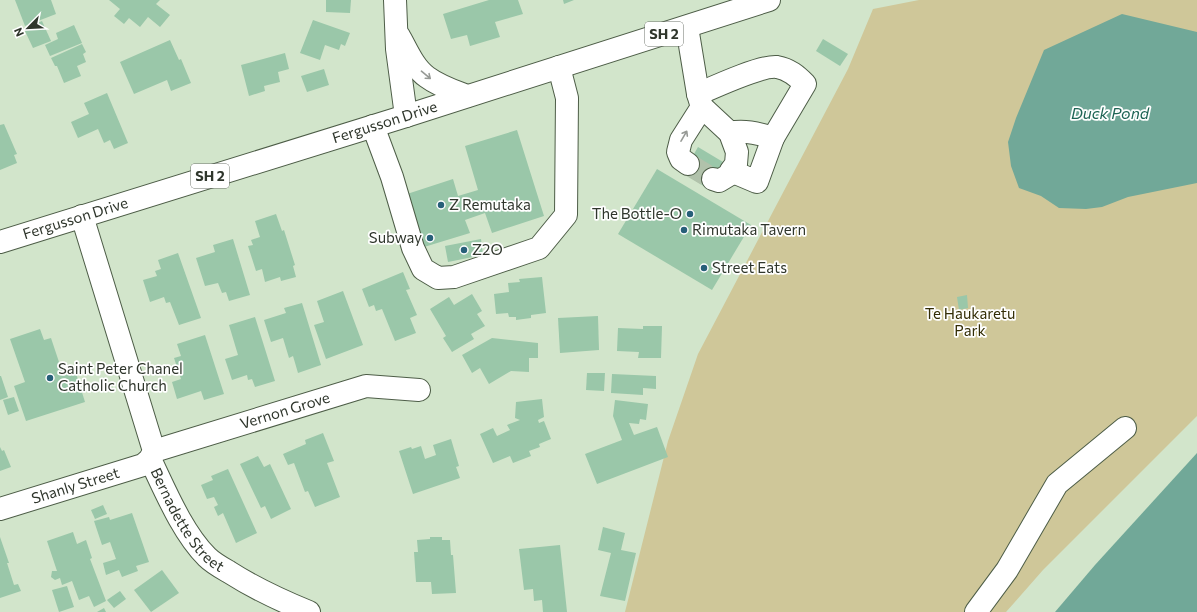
<svg xmlns="http://www.w3.org/2000/svg" width="1197" height="612" viewBox="0 0 1197 612" font-family="Commissioner,sans-serif">
  <style>
    .green { fill: #cfc799 }
    .water { fill: #71a898 }
    .building { fill: #9ac7a9 }
    .lines { fill: none; stroke-linecap: round; stroke-linejoin: round }
    .minor-tunnel { stroke: #b1c2ab; stroke-width: 22; stroke-dasharray: 22 11; stroke-linecap: butt }
    .minor-casing { stroke: #4d5d47; stroke-width: 24 }
    .highway-casing { stroke: #4d5d47; stroke-width: 24 }
    .minor { stroke: #fff; stroke-width: 22 }
    .highway { stroke: #fff; stroke-width: 22 }
    .oneway { stroke: #979a96 }
    .poi-dot { fill: #275f79; stroke: #fff; stroke-width: 1.5 }
    .labels { text-anchor: middle; stroke-width: 3.5; stroke-linejoin: round; paint-order: stroke }
    .shield { fill: #fff; stroke: #6d726b; stroke-width: 1 }
    .shield-label { font-size: 14px; font-weight: bold; fill: #2f362c }
    .street-label { font-size: 15px; fill: #2f362c; stroke: #fff }
    .poi-label { font-size: 15px; fill: #2f362c; stroke: #fff; text-anchor: start }
    .park-label { font-size: 15px; fill: #332d05; stroke: #fff }
    .water-label { font-size: 16px; font-style: italic; fill: #1d6454; stroke: #fff }
  </style>
  <rect width="100%" height="100%" fill="#d2e5cb"/>
  <polygon class="green" points="919,0 1197,0 1197,416 1043,570 1006,612 625,612 668,441 698,354 848,69 873,9"/>
  <g class="water">
    <polygon points="1122,14 1197,32 1197,183 1128,197 1102,207 1086,209 1059,208 1041,196 1019,188 1011,166 1008,142 1016,118 1044,50"/>
    <polygon points="1197,453 1197,612 1055,612 1095,565"/>
  </g>
  <g class="building">
    <polygon points="15,0 51,0 56,14 25,26"/>
    <polygon points="109,0 160,0 156,4 170,15 160,27 148,17 140,27 129,18 124,24 114,16 120,9"/>
    <polygon points="326,0 351,0 350,13 326,12"/>
    <polygon points="489,0 518,0 523,14 495,22 500,37 470,46 467,35 451,39 443,14"/>
    <polygon points="563,0 574,0 564,4"/>
    <polygon points="313,20 350,33 345,46 341,44 339,50 325,45 320,60 300,53"/>
    <polygon points="42,21 51,41 33,48 24,29"/>
    <polygon points="74,25 82,43 50,56 45,45 58,39 56,33"/>
    <polygon points="823,39 848,54 840,66 816,51"/>
    <polygon points="170,40 179,60 181,59 191,83 171,91 167,80 134,94 120,62"/>
    <polygon points="82,44 86,52 83,54 86,62 77,66 81,76 64,83 57,66 55,66 51,58"/>
    <polygon points="285,53 289,69 278,72 280,82 264,86 265,91 249,96 241,65"/>
    <polygon points="324,69 329,85 307,92 301,76"/>
    <polygon points="107,93 128,143 114,149 110,140 104,143 98,129 78,138 71,122 89,114 84,103"/>
    <polygon points="4,124 17,154 14,155 17,163 0,170 0,125"/>
    <polygon points="517,130 544,216 492,233 485,213 465,220 470,233 424,247 407,194 453,179 458,196 478,190 465,146"/>
    <polygon points="698,147 723,162 707,188 683,173"/>
    <polygon points="657,169 751,225 712,290 618,234"/>
    <polygon points="276,214 282,231 284,230 295,265 293,266 296,277 281,281 280,277 265,282 262,269 256,271 248,246 253,245 251,240 260,237 255,221"/>
    <polygon points="233,239 250,295 229,301 226,292 222,293 218,283 205,286 196,258 215,252 213,245"/>
    <polygon points="481,239 483,255 448,262 445,246"/>
    <polygon points="178,253 201,318 179,325 170,302 166,303 164,297 150,302 143,280 157,276 155,271 161,269 158,260"/>
    <polygon points="403,272 410,289 406,290 417,315 410,318 416,333 395,341 382,309 376,311 374,305 369,307 362,289"/>
    <polygon points="542,277 546,313 531,315 531,318 516,320 516,317 509,317 508,313 496,314 494,294 509,292 508,283 520,282 519,279"/>
    <polygon points="343,291 363,345 326,359 314,325 324,322 317,301"/>
    <polygon points="472,294 482,311 477,314 485,326 471,334 474,339 452,352 443,338 446,336 430,309 449,297 454,305"/>
    <polygon points="967,295 968,308 959,310 957,297"/>
    <polygon points="302,303 321,365 298,373 293,356 289,358 283,338 271,342 264,320 286,313 284,308"/>
    <polygon points="598,316 599,350 560,353 558,318"/>
    <polygon points="255,317 275,381 255,387 252,379 248,380 247,375 232,380 225,359 238,355 229,325"/>
    <polygon points="643,326 662,326 661,358 638,358 639,352 617,351 618,328 643,329"/>
    <polygon points="40,329 44,340 51,338 63,374 75,370 85,402 26,421 14,386 25,382 10,339"/>
    <polygon points="205,335 224,394 204,400 201,391 177,399 172,382 181,379 174,358 181,356 177,344"/>
    <polygon points="492,338 538,343 538,358 529,358 529,372 511,371 489,384 480,368 472,373 462,355"/>
    <polygon points="587,373 605,373 604,391 586,390"/>
    <polygon points="612,374 656,376 656,389 643,388 643,395 611,393"/>
    <polygon points="0,376 1,376 8,397 0,400"/>
    <polygon points="14,397 19,411 8,415 3,400"/>
    <polygon points="542,399 544,417 538,420 539,423 544,421 551,439 539,444 540,447 529,451 531,456 513,463 510,456 493,463 480,434 493,428 497,436 510,430 507,425 520,420 515,418 516,402"/>
    <polygon points="615,400 648,404 646,420 640,419 639,424 629,423 634,435 657,427 668,457 597,484 585,454 622,440 613,416"/>
    <polygon points="323,433 334,461 327,463 340,497 315,507 308,491 305,492 294,463 288,465 283,454 306,444 305,440"/>
    <polygon points="451,439 459,466 456,467 460,478 413,494 399,451 411,447 412,449 421,446 425,459 436,455 433,445"/>
    <polygon points="0,447 2,451 4,450 11,467 0,471"/>
    <polygon points="258,456 264,467 270,464 291,509 271,519 265,506 261,508 240,464"/>
    <polygon points="228,469 257,533 236,543 223,513 218,516 214,507 218,505 214,497 207,499 201,485 213,480 211,476"/>
    <polygon points="103,505 107,514 95,519 91,510"/>
    <polygon points="132,513 149,562 136,566 138,571 122,577 119,570 106,575 103,563 116,559 110,542 102,545 94,521 109,517 110,520"/>
    <polygon points="603,527 625,533 621,550 636,553 625,601 600,596 611,553 598,550"/>
    <polygon points="73,532 77,544 86,540 92,558 90,559 106,601 94,607 89,596 79,600 72,581 62,585 60,578 55,580 51,577 52,571 57,571 47,541"/>
    <polygon points="0,537 9,563 7,563 14,585 18,584 21,591 0,598"/>
    <polygon points="430,537 442,537 442,540 450,540 451,555 453,555 456,593 432,594 431,582 416,582 414,552 418,552 417,540 430,539"/>
    <polygon points="560,545 567,612 543,612 542,600 534,601 533,589 524,590 519,549"/>
    <polygon points="162,570 179,593 151,612 134,590"/>
    <polygon points="67,586 74,607 59,612 52,590"/>
    <polygon points="120,591 126,599 114,608 107,600"/>
    <polygon points="104,608 106,612 97,612"/>
  </g>
  <g class="lines">
    <polyline class="minor-tunnel" points="688,164 713,179"/>
    <g class="minor-casing">
      <g id="minor">
        <polyline points="395,0 397,49 406,116"/>
        <polyline points="687,27 698,94 702,107 730,133 737,152 736,164 731,171 729,175 719,181 713,179"/>
        <path d="M399,36C407,50 414,68 427,77C439,86 454,91 467,96"/>
        <path d="M698,94C714,87 762,65 777,67C789,69 797,76 805,84L773,138"/>
        <polyline points="373,126 392,177 413,248 423,269 438,278 454,277 539,248 566,215 567,98 559,67"/>
        <path d="M730,133C743,130 761,134 773,138L757,182L731,171"/>
        <polyline points="688,164 681,159 678,152 681,140 702,107"/>
        <path id="s1" d="M154,451L366,386L419,390"/>
        <path id="s2" d="M150,459C165,490 182,532 207,557C213,563 222,568 229,572C254,588 282,601 309,612"/>
        <path id="s3" d="M0,509L143,465L150,459L154,451L82,216"/>
        <polyline points="976,612 1007,570 1057,484 1125,428"/>
      </g>
    </g>
    <g class="highway-casing">
      <g id="highway">
        <path id="s4" d="M0,242L406,116L769,0"/>
      </g>
    </g>
    <use href="#minor" class="minor"/>
    <use href="#highway" class="highway"/>
  </g>
  <defs><path id="oneway-shaft" d="M-6 0H5M1.5-3L5.5 0L1.5 3" fill="none" stroke-width="1.6" stroke-linecap="round" stroke-linejoin="round"/></defs>
  <g class="oneway">
    <use href="#oneway-shaft" transform="translate(426 75) rotate(40)"/>
    <use href="#oneway-shaft" transform="translate(684 136) rotate(-60)"/>
  </g>
  <g class="poi-dot">
    <circle cx="441" cy="205" r="4"/>
    <circle cx="690" cy="214" r="4"/>
    <circle cx="684" cy="230" r="4"/>
    <circle cx="430" cy="238" r="4"/>
    <circle cx="464" cy="250" r="4"/>
    <circle cx="704" cy="268" r="4"/>
    <circle cx="50" cy="378" r="4"/>
  </g>
  <g class="labels">
    <g class="shield">
      <rect x="645" y="22" width="38" height="24" rx="3"/>
      <rect x="191" y="164" width="38" height="24" rx="3"/>
    </g>
    <g class="shield-label">
      <text x="664" y="39">SH 2</text>
      <text x="210" y="181">SH 2</text>
    </g>
    <g class="street-label">
      <text dy="5" stroke="none"><textPath href="#s4" startOffset="403">Fergusson Drive</textPath></text>
      <text dy="5" stroke="none"><textPath href="#s4" startOffset="79">Fergusson Drive</textPath></text>
      <text dy="5" stroke="none"><textPath href="#s1" startOffset="137">Vernon Grove</textPath></text>
      <text dy="5" stroke="none"><textPath href="#s3" startOffset="79">Shanly Street</textPath></text>
      <text dy="5" stroke="none"><textPath href="#s2" startOffset="72">Bernadette Street</textPath></text>
    </g>
    <g class="poi-label">
      <text x="449" y="210">Z Remutaka</text>
      <text x="682" y="219" text-anchor="end">The Bottle-O</text>
      <text x="692" y="235">Rimutaka Tavern</text>
      <text x="422" y="243" text-anchor="end">Subway</text>
      <text x="472" y="255">Z2O</text>
      <text x="712" y="273">Street Eats</text>
      <text x="58" y="374">Saint Peter Chanel<tspan x="58" dy="17">Catholic Church</tspan></text>
    </g>
    <g class="park-label">
      <text x="970" y="319">Te Haukaretu<tspan x="970" dy="17">Park</tspan></text>
    </g>
    <g class="water-label">
      <text x="1110" y="119">Duck Pond</text>
    </g>
  </g>
  <g transform="translate(28 28) rotate(246)" stroke="#ffffff" stroke-width="3" paint-order="stroke">
  <path d="M0-3L7 15L0 10L-7 15Z" fill="#2f362c"/>
  <text y="-6" font-size="11" font-weight="bold" text-anchor="middle" fill="#2f362c">N</text>
  </g>
</svg>
